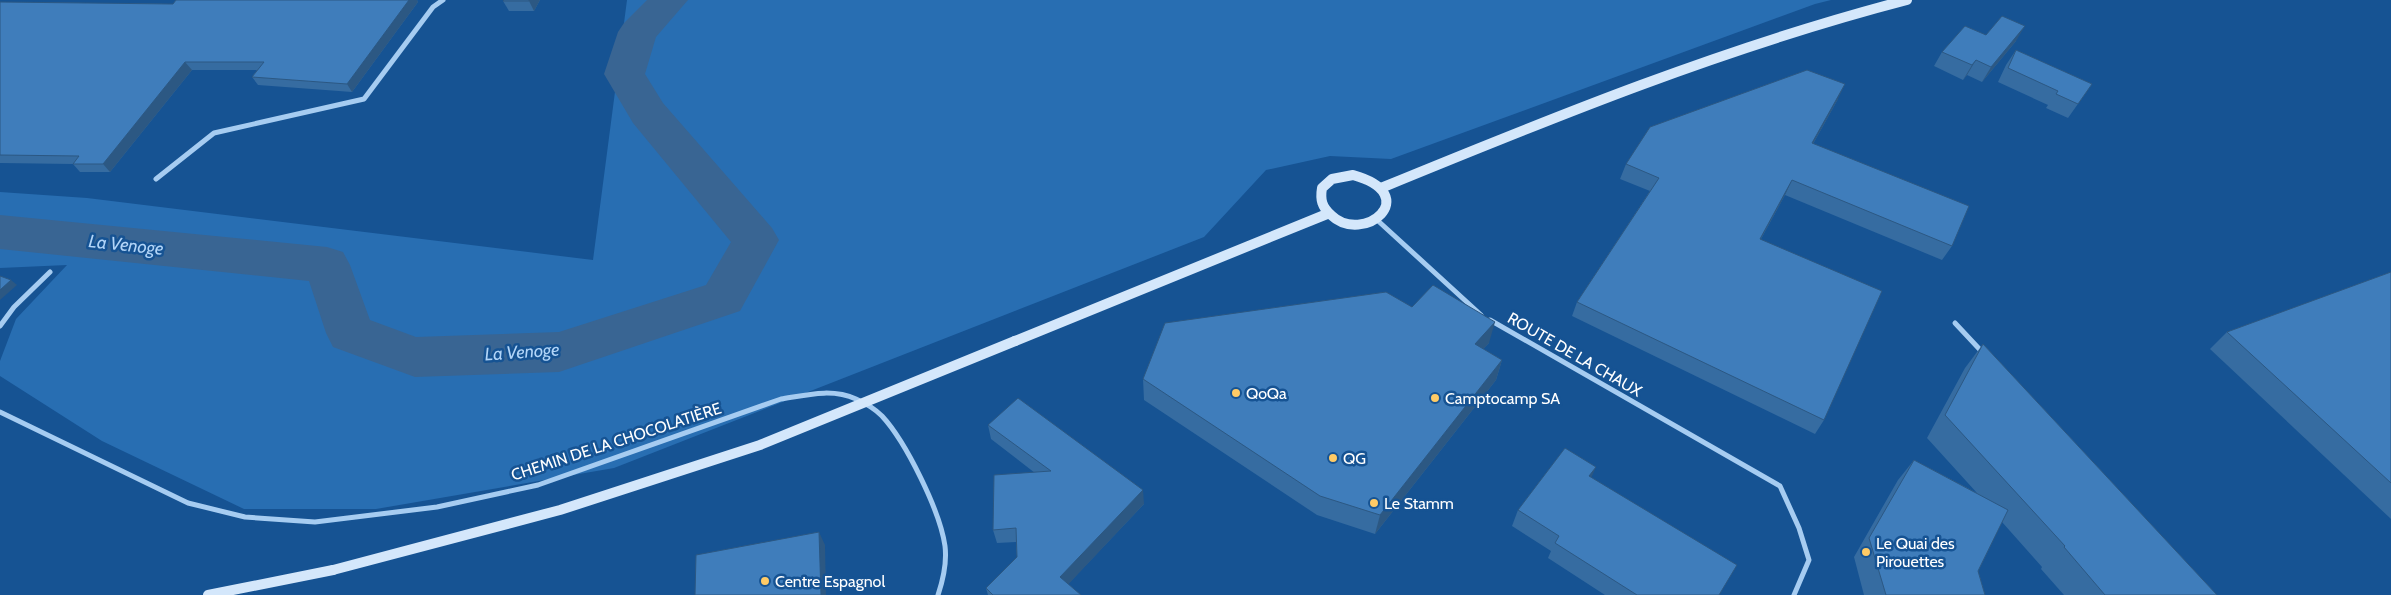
<svg xmlns="http://www.w3.org/2000/svg" width="2391" height="595" viewBox="0 0 2391 595" font-family="Cabin,sans-serif">
  <style>
    .green { fill: #286eb2 }
    .lines { fill: none; stroke-linecap: round; stroke-linejoin: round }
    .river { fill: #396593; fill-rule: evenodd }
    .street { stroke: #a6ccf1; stroke-width: 5 }
    .secondary { stroke: #d4e7fb; stroke-width: 10 }
    .secondary-bridge { stroke: #d4e7fb; stroke-width: 10 }
    .wall { fill: #366ca1 }
    .shaded-wall { fill: #2c5883 }
    .building { fill: #3f7dbb; stroke: #2c5883 }
    .poi-dot { fill: #ffcb66; stroke: #165393; stroke-width: 2 }
    .labels { text-anchor: middle; stroke-width: 5; stroke-linejoin: round; paint-order: stroke }
    .street-label { font-size: 16px; fill: #fff; stroke: #165393 }
    .poi-label { font-size: 16px; fill: #fff; stroke: #165393; text-anchor: start }
    .water-label { font-size: 18px; font-style: italic; fill: #b2d5f8; stroke: #165393 }
  </style>
  <rect width="100%" height="100%" fill="#165393"/>
  <polygon class="green" points="627,0 1831,0 1815,4 1391,159 1330,156 1266,170 1204,237 614,468 376,509 244,509 102,441 0,376 0,361 16,319 67,265 0,268 0,192 87,198 593,260"/>
  <g class="lines">
    <polygon class="river" points="647,0 688,0 656,37 645,74 663,103 772,228 779,240 740,311 559,372 415,377 333,347 326,333 309,281 0,249 0,215 327,247 343,252 350,265 370,320 416,337 559,332 706,285 731,242 633,123 604,74 618,32 624,23"/>
    <g class="street">
      <polyline points="156,179 214,133 364,99 433,7 443,0"/>
      <polyline points="1376,219 1481,315"/>
      <polyline points="1490,320 1780,486 1799,528 1809,560 1794,595"/>
      <polyline points="1955,323 1984,354"/>
      <polyline points="0,326 14,307 50,272"/>
      <path d="M0,412L188,503L245,517L315,522L437,507L538,485L781,399C806,395 832,388 856,399C865,403 875,409 882,416C906,442 940,511 945,546C947,562 943,580 938,595"/>
    </g>
    <g class="secondary">
      <path d="M1353,175C1425,195 1363,246 1331,215C1322,207 1320,200 1322,188L1332,179Z"/>
      <path d="M1381,188C1554,117 1726,47 1907,0"/>
      <polyline points="1015,341 1327,214"/>
      <polyline points="208,595 333,570"/>
    </g>
    <polyline class="secondary-bridge" points="333,570 560,510 760,445 1015,341"/>
  </g>
  <g class="wall">
    <polygon points="176,0 417,0 418,2 352,92 258,85 252,77 257,70 192,70 110,172 80,172 73,164 0,163 0,2 173,4"/>
    <polygon points="504,0 540,0 534,11 509,11 503,1"/>
    <polygon points="1986,35 2016,41 1982,82 1967,75 1963,80 1934,66 1942,52"/>
    <polygon points="2016,50 2092,84 2068,118 2046,108 2048,105 1998,82 2006,65"/>
    <polygon points="1838,99 1813,144 1952,246 1942,260 1785,195 1761,239 1824,420 1815,434 1572,316 1577,302 1650,191 1620,179 1626,164"/>
    <polygon points="2391,272 2391,519 2210,349 2227,332"/>
    <polygon points="1489,343 1483,349 1502,360 1496,380 1375,534 1317,515 1144,400 1143,379"/>
    <polygon points="1983,344 2217,595 2064,595 2041,569 2042,567 2002,522 1978,571 1985,595 1864,595 1854,557 1898,480 1914,460 1977,493 1927,438 1965,368"/>
    <polygon points="988,425 1144,504 1068,584 1081,595 988,595 986,588 1017,557 1016,542 997,543 993,530 1035,473 991,439"/>
    <polygon points="1591,477 1719,595 1605,595 1548,558 1551,551 1512,526 1518,510"/>
  </g>
  <g class="shaded-wall">
    <polygon points="409,0 417,0 418,2 352,92 347,84"/>
    <polygon points="529,0 540,0 534,11 529,1"/>
    <polygon points="2025,26 2016,41 1982,82 1991,67"/>
    <polygon points="1976,60 1967,75 1963,80 1972,65"/>
    <polygon points="185,62 192,70 110,172 103,164"/>
    <polygon points="1845,84 1838,99 1805,158 1812,143"/>
    <polygon points="1792,180 1785,195 1753,253 1760,239"/>
    <polygon points="11,280 17,285 0,300 0,290"/>
    <polygon points="1495,322 1489,343 1469,365 1475,344"/>
    <polygon points="1502,360 1496,380 1375,534 1380,515"/>
    <polygon points="1596,467 1589,483 1589,476"/>
    <polygon points="1143,490 1144,504 1062,591 1060,577"/>
    <polygon points="819,532 825,545 826,595 821,595"/>
  </g>
  <g class="building">
    <polygon points="176,0 409,0 347,84 252,77 264,62 185,62 103,164 73,164 79,156 0,155 0,2 173,4"/>
    <polygon points="504,0 529,0 529,1 503,1"/>
    <polygon points="2002,16 2025,26 1991,67 1976,60 1972,65 1942,52 1965,26 1986,35"/>
    <polygon points="2016,50 2092,84 2078,104 2056,94 2058,91 2008,68"/>
    <polygon points="1807,70 1845,84 1812,143 1969,206 1952,246 1792,180 1760,239 1882,291 1824,420 1577,302 1659,178 1626,164 1650,127"/>
    <polygon points="2391,272 2391,483 2227,332"/>
    <polygon points="0,276 11,280 0,290"/>
    <polygon points="1433,285 1495,322 1475,344 1502,360 1380,515 1320,496 1143,379 1165,323 1386,292 1412,307"/>
    <polygon points="1983,344 2217,595 2105,595 2064,547 2065,546 1945,415"/>
    <polygon points="1018,398 1143,490 1060,577 1081,595 993,595 986,588 1017,557 1016,528 993,530 994,475 1051,471 988,425"/>
    <polygon points="1565,448 1596,467 1589,476 1737,565 1719,595 1637,595 1555,543 1559,536 1518,510"/>
    <polygon points="1914,460 2008,510 1978,571 1985,595 1886,595 1869,538"/>
    <polygon points="819,532 821,595 695,595 696,555"/>
  </g>
  <g class="poi-dot">
    <circle cx="1236" cy="393" r="5"/>
    <circle cx="1435" cy="398" r="5"/>
    <circle cx="1333" cy="458" r="5"/>
    <circle cx="1374" cy="503" r="5"/>
    <circle cx="1866" cy="552" r="5"/>
    <circle cx="765" cy="581" r="5"/>
  </g>
  <g class="labels">
    <g class="street-label">
      <text transform="translate(1575 354) rotate(30)" y="6">ROUTE DE LA CHAUX</text>
      <text transform="translate(616 441) rotate(-18)" y="6">CHEMIN DE LA CHOCOLATIÈRE</text>
    </g>
    <g class="poi-label">
      <text x="1246" y="399">QoQa</text>
      <text x="1445" y="404">Camptocamp SA</text>
      <text x="1343" y="464">QG</text>
      <text x="1384" y="509">Le Stamm</text>
      <text x="1876" y="549">Le Quai des<tspan x="1876" dy="18">Pirouettes</tspan></text>
      <text x="775" y="587">Centre Espagnol</text>
    </g>
    <g class="water-label">
      <text transform="translate(126 245) rotate(6)" y="6">La Venoge</text>
      <text transform="translate(522 352) rotate(-4)" y="6">La Venoge</text>
    </g>
  </g>
</svg>
